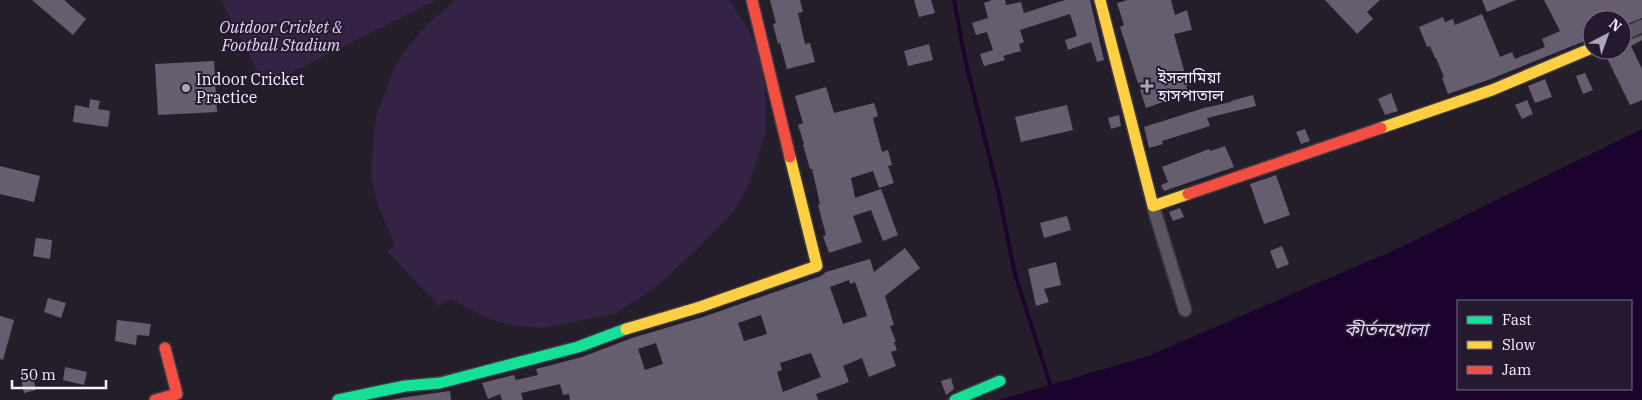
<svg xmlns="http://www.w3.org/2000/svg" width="1642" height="400" viewBox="0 0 1642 400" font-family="'IBM Plex Serif','Noto Sans Bengali',serif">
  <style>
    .green { fill: #342344 }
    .water { fill: #1b032d; fill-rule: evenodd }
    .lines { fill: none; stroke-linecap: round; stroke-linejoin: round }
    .stream { stroke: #1b032d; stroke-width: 4 }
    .building { fill: #665e6f; fill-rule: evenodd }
    .street-casing { stroke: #3d3843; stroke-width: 15 }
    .fast-casing { stroke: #3d3843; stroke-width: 14 }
    .slow-casing { stroke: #3d3843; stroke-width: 14 }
    .jam-casing { stroke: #3d3843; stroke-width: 14 }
    .street { stroke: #5b5562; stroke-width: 12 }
    .fast { stroke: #16e098; stroke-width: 11 }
    .slow { stroke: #ffcf43; stroke-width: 11 }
    .jam { stroke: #f24e42; stroke-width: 11 }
    .poi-dot { fill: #aca6b4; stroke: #25192f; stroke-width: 2 }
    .labels { text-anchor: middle; stroke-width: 4; stroke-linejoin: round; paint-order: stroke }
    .park-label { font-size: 16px; font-style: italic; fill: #e5d4f6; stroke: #25192f }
    .poi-label { font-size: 16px; fill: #f6effe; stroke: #25192f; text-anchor: start }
    .water-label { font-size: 18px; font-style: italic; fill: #e4d3f6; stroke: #25192f }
  </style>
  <rect width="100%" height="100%" fill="#241e2a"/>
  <g class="green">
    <polygon points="221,0 436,0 265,86"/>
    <polygon points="455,0 729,0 744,22 762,55 765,93 765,134 749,184 734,211 698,248 658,285 617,313 542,328 516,326 489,319 451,299 439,306 387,251 395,246 377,203 371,174 373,143 376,116 394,69 405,51 425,27"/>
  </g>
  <path class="water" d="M1642,129V400H999L1148,356L1397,249ZM1458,301H1631V389H1458Z"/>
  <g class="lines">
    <polyline class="stream" points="954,0 965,59 999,195 1015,274 1052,390"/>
  </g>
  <g class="building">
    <polygon points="32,0 64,0 86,19 73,35"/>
    <polygon points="770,0 800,0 803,12 798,13 805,44 810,43 815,62 787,69 780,43 778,44 773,24 776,23"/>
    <polygon points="914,0 931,0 935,13 919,17"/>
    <polygon points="992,0 1005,0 1006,5 1021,2 1024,13 1065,0 1090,0 1104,60 1097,62 1091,42 1068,50 1065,40 1077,36 1070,14 1020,30 1024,42 1019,44 1021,51 1003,56 1005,60 984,66 980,54 993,50 987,32 976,35 972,23 988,18 984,3"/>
    <polygon points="1128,0 1171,0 1175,15 1187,10 1192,30 1174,34 1188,85 1186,86 1189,93 1146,108 1120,27 1124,25 1117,3"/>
    <polygon points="1325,0 1380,0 1367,12 1373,19 1357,34"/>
    <polygon points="1482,0 1516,0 1487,12"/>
    <polygon points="1544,0 1642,0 1642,18 1622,26 1622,20 1592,20 1592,38 1488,80 1448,94 1442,78 1444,77 1436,58 1435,58 1430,46 1427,47 1419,27 1443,17 1445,22 1453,19 1455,25 1482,14 1500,57 1512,52 1515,59 1545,47 1542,39 1560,31"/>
    <polygon points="1642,35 1642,40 1631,46 1642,69 1642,100 1630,105 1607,58 1622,51 1622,43"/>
    <polygon points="929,44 933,60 908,66 904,51"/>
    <polygon points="214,61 217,112 158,115 155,64"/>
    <polygon points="1585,73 1593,90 1583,94 1576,76"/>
    <polygon points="1545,79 1552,97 1535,103 1528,86"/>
    <polygon points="826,87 834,113 874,103 878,116 873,118 882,152 888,150 892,165 888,166 894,183 879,188 873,171 851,178 855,198 881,189 898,235 883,241 871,210 853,216 862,242 829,253 823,236 826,235 818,205 820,204 812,169 810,169 803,145 804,144 798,125 803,123 795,96"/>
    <polygon points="1391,93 1398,111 1385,115 1378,99"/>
    <polygon points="1253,95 1256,106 1207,118 1210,126 1162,141 1163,144 1149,148 1144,127 1204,108 1231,102 1231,101"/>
    <polygon points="90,99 100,101 98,109 110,111 108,127 73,122 75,105 89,108"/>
    <polygon points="1527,100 1533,114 1522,119 1515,105"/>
    <polygon points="1067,105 1073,130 1021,142 1015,117"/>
    <polygon points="1119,115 1121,126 1111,129 1108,118"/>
    <polygon points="1305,129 1310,141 1301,144 1296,132"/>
    <polygon points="1225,146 1234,167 1164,191 1161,185 1168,182 1162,167 1209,149 1210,151"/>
    <polygon points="0,166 40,176 34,202 0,194"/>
    <polygon points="1276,175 1290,215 1264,224 1250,184"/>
    <polygon points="1180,208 1184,217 1173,221 1169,212"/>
    <polygon points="1067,216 1071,230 1044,238 1040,223"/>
    <polygon points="36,238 52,240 50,259 33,256"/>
    <polygon points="1282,246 1289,264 1277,269 1270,251"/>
    <path d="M905,248L920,268L885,296L894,325L890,326L896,342H894L897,350L891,352L896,366L869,377L862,358L843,366L849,382L816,394L818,400H570L569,394L563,395L560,384L521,393L523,400H502L500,394L488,399L482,383L514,375L516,380L538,375L536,369L582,357L632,338L703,317L821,276L826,272L870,259L874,272ZM849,280L850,284L855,282L867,316L843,324L830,287ZM761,315L767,334L744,341L738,323ZM656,343L663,364L645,370L638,349ZM811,353L821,377L783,392L777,372L782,370L780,363Z"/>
    <polygon points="1056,262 1061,285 1044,289 1049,302 1036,306 1028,269"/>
    <polygon points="48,298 66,303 61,318 44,312"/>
    <polygon points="0,316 14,320 3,360 0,359"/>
    <polygon points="117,320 151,324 149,336 137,335 136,345 115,341"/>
    <polygon points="65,367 87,372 84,385 63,380"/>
    <polygon points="32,372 36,390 24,393 20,375"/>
    <polygon points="951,378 954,389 946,395 941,381"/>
    <polygon points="450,391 451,400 390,400 407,397"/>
  </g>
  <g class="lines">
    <g class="street-casing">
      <g id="street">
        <polyline points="1622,35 1642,26"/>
        <polyline points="1153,206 1185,310"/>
      </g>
    </g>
    <g class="fast-casing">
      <g id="fast">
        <polyline points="338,400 405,386 440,383 578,347 626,329"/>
        <polyline points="955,400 1000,381"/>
      </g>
    </g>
    <g class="slow-casing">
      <g id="slow">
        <polyline points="1100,0 1153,206 1188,194"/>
        <polyline points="1381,128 1492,90 1592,48"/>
        <polyline points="626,329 700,307 817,266 790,157"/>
      </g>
    </g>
    <g class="jam-casing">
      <g id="jam">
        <polyline points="752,0 790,157"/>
        <polyline points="1188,194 1381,128"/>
        <polyline points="155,400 177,394 165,348"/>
      </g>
    </g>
    <use href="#street" class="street"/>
    <use href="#fast" class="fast"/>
    <use href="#slow" class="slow"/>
    <use href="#jam" class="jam"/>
  </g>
  <g class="poi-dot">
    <path d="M1144.5 78.5h5v5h5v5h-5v5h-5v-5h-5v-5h5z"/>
    <circle cx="186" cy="88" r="5"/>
  </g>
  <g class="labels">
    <g class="park-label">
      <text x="281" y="33">Outdoor Cricket &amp;<tspan x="281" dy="18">Football Stadium</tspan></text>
    </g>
    <g class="poi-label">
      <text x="1158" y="83">ইসলামিয়া<tspan x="1158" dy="18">হাসপাতাল</tspan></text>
      <text x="196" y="85">Indoor Cricket<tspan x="196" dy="18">Practice</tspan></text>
    </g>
    <g class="water-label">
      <text x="1386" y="336">কীর্তনখোলা</text>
    </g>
  </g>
  <rect x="1457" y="300" width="175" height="90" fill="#25192f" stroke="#796f82"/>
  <rect x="1467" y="316" width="25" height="8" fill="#16e098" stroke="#796f82"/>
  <text x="1502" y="325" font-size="15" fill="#f6effe">Fast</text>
  <rect x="1467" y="341" width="25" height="8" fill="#ffcf43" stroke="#796f82"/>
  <text x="1502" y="350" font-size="15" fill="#f6effe">Slow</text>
  <rect x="1467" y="366" width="25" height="8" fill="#f24e42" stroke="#796f82"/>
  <text x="1502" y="375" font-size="15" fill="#f6effe">Jam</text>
  <g transform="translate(1607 35) rotate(41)"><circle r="24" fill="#25192f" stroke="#796f82"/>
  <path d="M0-4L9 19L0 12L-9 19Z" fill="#aca6b4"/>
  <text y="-8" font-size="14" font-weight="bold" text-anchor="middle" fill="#f6effe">N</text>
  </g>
  <path d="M12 380v8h94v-8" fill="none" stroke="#f6effe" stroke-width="2.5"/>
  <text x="20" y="380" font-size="15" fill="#f6effe" stroke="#25192f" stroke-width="4" paint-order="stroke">50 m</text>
</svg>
